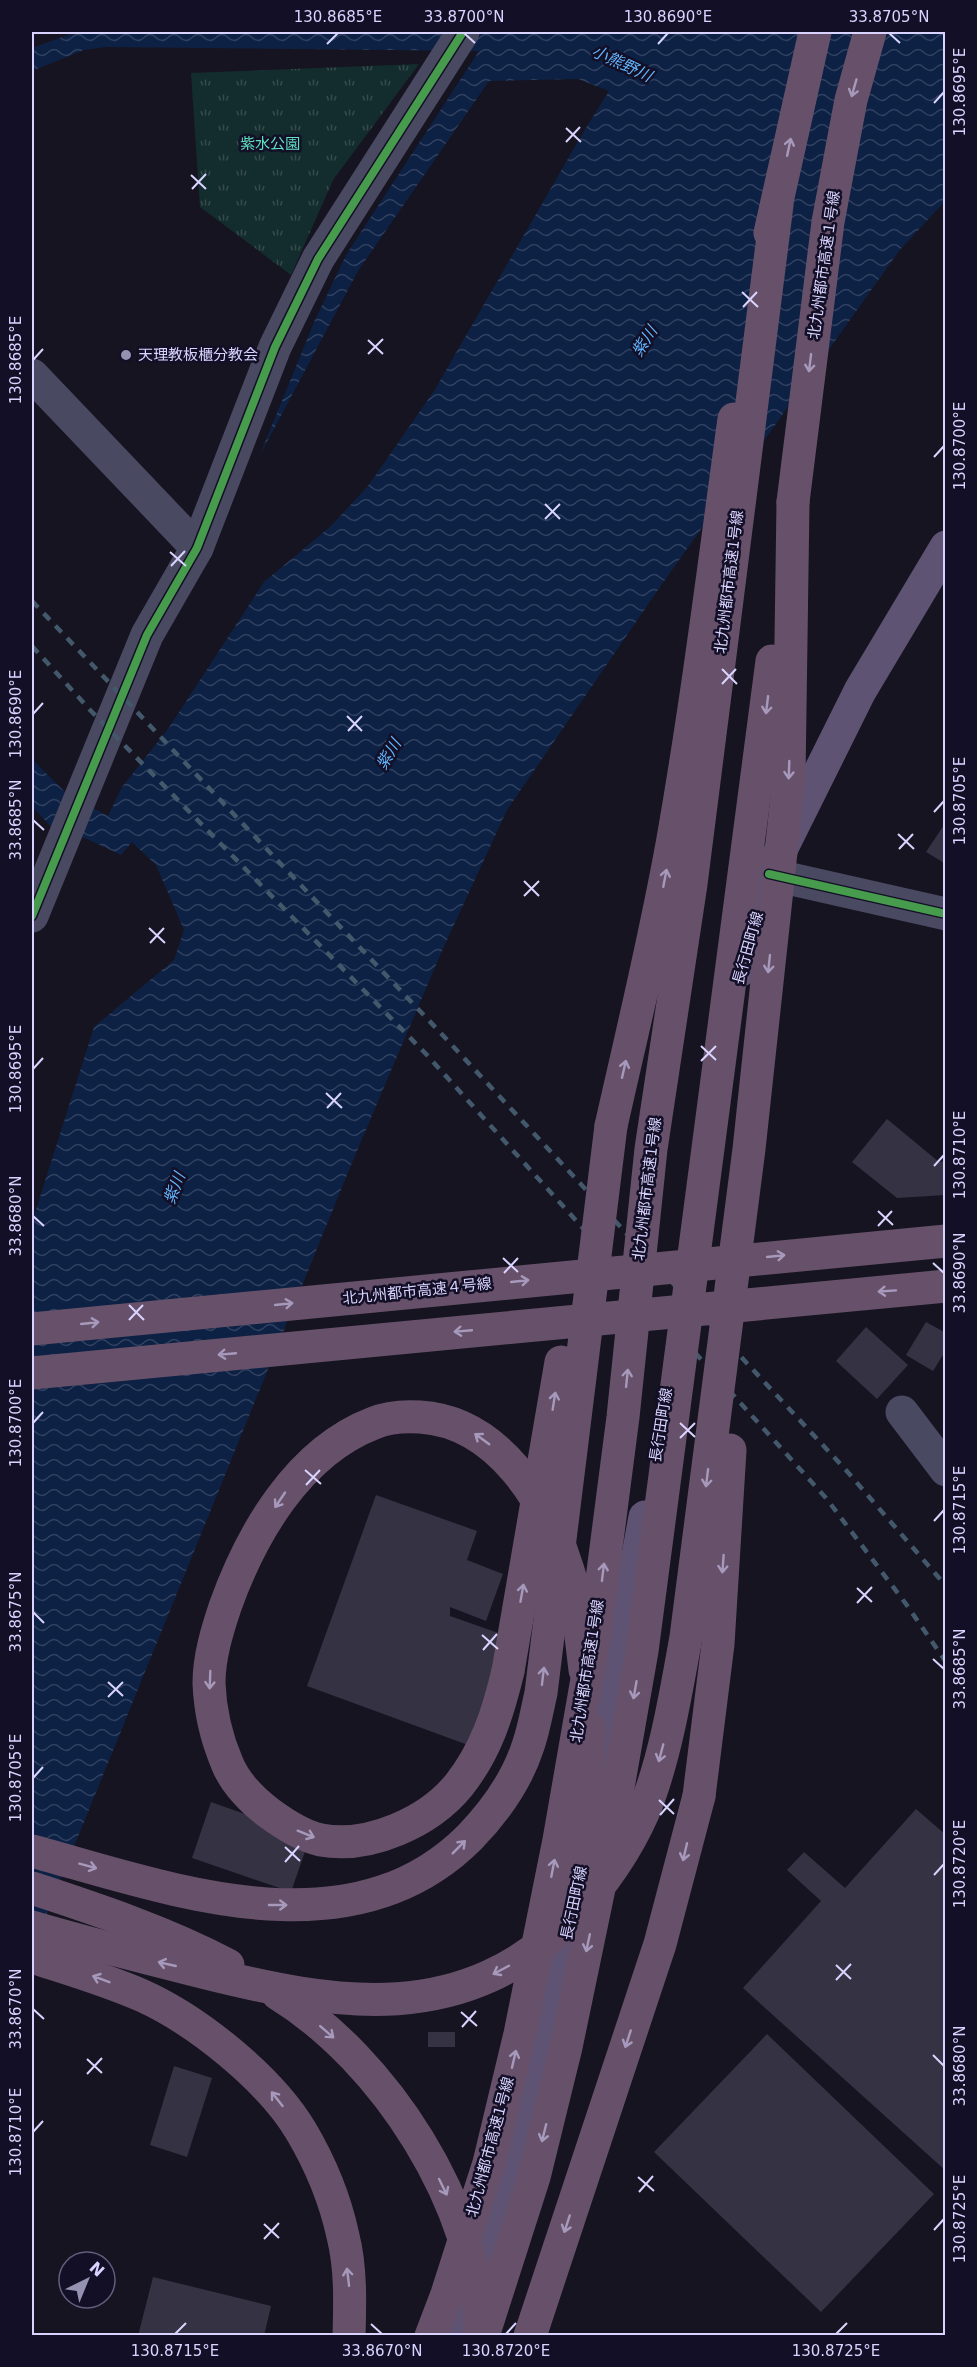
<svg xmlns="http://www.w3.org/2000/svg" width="977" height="2367" viewBox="0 0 977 2367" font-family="'DejaVu Sans','Noto Sans JP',sans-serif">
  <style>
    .park { fill: url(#park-tufts) }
    .water { fill: url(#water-waves) }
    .building { fill: #343243 }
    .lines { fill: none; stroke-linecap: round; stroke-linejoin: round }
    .street { stroke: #4a4962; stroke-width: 33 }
    .primary { stroke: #5e5373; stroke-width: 33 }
    .highway { stroke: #67516a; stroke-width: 33 }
    .rail { stroke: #43596b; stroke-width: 4.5; stroke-dasharray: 9 8; stroke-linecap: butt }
    .highway-bridge { stroke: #67516a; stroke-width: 33 }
    .cycleway-casing { stroke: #130f26; stroke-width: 11 }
    .cycleway { stroke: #469c4c; stroke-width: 8 }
    .oneway { stroke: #a699bc }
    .ticks { fill: none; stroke: #d9d4ff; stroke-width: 2 }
    .poi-dot { fill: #9591b1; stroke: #130f26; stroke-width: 2 }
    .labels { text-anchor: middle; stroke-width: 5; stroke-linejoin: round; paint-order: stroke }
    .park-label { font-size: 15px; fill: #5fe0c0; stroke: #130f26 }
    .street-label { font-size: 15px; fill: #d9d4ff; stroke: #130f26 }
    .poi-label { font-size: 15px; fill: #d9d4ff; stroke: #130f26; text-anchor: start }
    .water-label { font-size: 16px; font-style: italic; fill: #62b6ff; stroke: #130f26 }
    .neatline { fill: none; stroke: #d9d4ff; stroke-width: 2 }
    .ticks-label { font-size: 15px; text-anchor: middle; fill: #d9d4ff }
  </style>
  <defs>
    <pattern id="park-tufts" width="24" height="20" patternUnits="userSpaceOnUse" patternTransform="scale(1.5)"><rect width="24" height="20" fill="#132c2d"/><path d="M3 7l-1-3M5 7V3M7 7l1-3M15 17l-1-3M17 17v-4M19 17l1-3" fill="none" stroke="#354a4c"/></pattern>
    <pattern id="water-waves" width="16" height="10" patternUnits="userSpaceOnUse" patternTransform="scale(1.5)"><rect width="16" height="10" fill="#0d2144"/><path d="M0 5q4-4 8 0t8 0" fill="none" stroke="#304060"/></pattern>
  </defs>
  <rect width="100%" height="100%" fill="#161421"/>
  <polygon class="park" points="419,64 333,180 291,275 200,207 191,73"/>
  <polygon class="water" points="76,32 945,32 945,201 899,251 662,584 507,810 441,953 351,1165 32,1950 32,1222 94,1027 174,960 184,930 156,865 132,842 121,855 87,839 51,827 32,806 32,759 67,794 108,816 122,787 168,729 264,582 331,526 368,486 434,391 584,131 609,91 578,79 489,81 358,271 259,457 315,320 346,255 479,51 105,47 84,50 32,71 32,48"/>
  <g class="building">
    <polygon points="946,822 946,864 926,852"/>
    <polygon points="887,1119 939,1162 946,1161 946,1195 897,1198 852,1162"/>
    <polygon points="926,1322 946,1333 946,1350 933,1371 906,1355"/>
    <polygon points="866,1327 908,1365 877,1399 836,1361"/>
    <polygon points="376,1495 477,1531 467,1560 503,1574 486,1621 450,1607 450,1616 507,1636 468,1745 307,1686"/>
    <polygon points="211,1802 310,1837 291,1892 192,1858"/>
    <polygon points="916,1809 946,1835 946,2171 743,1988 821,1901 787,1870 804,1852 845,1888"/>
    <rect x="428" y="2032" width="27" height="15"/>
    <polygon points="767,2034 934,2194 821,2312 654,2152"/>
    <polygon points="174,2066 212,2078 187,2157 150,2145"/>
    <polygon points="153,2277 271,2306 264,2336 138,2336"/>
  </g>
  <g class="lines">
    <g class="street">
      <polyline points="32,375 197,548"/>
      <polyline points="769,874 946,914"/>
      <polyline points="32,916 147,635 197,548 275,347 318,259 463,32"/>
      <polyline points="902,1412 946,1470"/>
    </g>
    <g class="primary">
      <polyline points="741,970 769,874 860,691 946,547"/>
      <polyline points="597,1779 645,1517"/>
      <polyline points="456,2336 484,2264 529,2110 575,1900"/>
    </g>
    <g class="highway">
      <polyline points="770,233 815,32"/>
      <polyline points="793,502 828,222 851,100 870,32"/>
      <path d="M611,1126C633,1028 657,931 674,833C698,695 715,557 734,419"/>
      <path d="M508,1671C498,1713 486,1751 459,1785C429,1822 369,1849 321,1840C302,1836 284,1824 269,1813C252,1800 235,1783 227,1763C216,1737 210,1711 209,1683C209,1657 217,1631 225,1607C251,1534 298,1452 374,1423C388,1417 405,1416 420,1417C499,1422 547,1502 568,1570C578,1602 581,1637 585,1670"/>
      <polyline points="578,1884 587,1787 589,1727"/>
      <path d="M32,1957C69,1969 107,1980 143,1996C198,2021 270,2079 301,2131C320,2163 335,2199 343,2236C351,2268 350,2302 349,2336"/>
      <polyline points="530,2336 660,1944 699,1796"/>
    </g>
    <g class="rail">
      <polyline points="32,601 437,1029 845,1469 946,1586"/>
      <polyline points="32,646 91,711 426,1054 826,1498 906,1604 946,1662"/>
    </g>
    <g class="highway-bridge">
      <polyline points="32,1329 946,1241"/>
      <polyline points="32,1373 946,1286"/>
      <polyline points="508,1671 561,1362"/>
      <polyline points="699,1796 718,1644 730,1450"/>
      <path d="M32,1851C171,1889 351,1957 470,1837C495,1811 517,1780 528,1746C534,1729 537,1710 541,1693L611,1126"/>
      <path d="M32,1888C99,1910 165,1932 228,1965"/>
      <path d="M32,1927C87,1943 142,1957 198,1971C337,2006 465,2029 575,1914C604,1883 626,1851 643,1813C665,1760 676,1693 686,1637L749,1149L789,778L793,502"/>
      <path d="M278,1994C384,2059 480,2207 480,2333"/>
      <polyline points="431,2336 447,2294 489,2163 520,2034 559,1840 595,1633 623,1417 651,1149 691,884 777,205"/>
      <polyline points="483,2336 534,2177 566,2047 607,1850 642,1651 772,661"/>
    </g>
    <g class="cycleway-casing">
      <g id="cycleway">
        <polyline points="769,874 946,914"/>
        <polyline points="32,916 147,635 197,548 275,347 318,259 463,32"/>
      </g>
    </g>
    <use href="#cycleway" class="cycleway"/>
  </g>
  <defs><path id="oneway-shaft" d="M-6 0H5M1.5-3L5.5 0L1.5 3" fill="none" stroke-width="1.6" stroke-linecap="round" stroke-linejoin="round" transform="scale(1.5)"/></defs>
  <g class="oneway">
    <use href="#oneway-shaft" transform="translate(854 88) rotate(106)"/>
    <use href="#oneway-shaft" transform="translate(789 147) rotate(-78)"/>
    <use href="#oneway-shaft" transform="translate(810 363) rotate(97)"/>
    <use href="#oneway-shaft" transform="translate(767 705) rotate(97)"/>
    <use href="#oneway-shaft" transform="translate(789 770) rotate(92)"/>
    <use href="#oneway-shaft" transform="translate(665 878) rotate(-79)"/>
    <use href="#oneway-shaft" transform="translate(769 964) rotate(96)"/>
    <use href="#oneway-shaft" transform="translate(624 1069) rotate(-77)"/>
    <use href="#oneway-shaft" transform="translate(776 1256) rotate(-6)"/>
    <use href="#oneway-shaft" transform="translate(520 1281) rotate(-6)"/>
    <use href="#oneway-shaft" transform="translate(887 1291) rotate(176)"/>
    <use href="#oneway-shaft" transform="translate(284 1304) rotate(-6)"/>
    <use href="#oneway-shaft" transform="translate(90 1323) rotate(-6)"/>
    <use href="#oneway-shaft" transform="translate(463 1331) rotate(175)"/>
    <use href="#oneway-shaft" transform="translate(227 1354) rotate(175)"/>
    <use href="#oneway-shaft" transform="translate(627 1378) rotate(-84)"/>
    <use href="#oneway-shaft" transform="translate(554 1401) rotate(-81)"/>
    <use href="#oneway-shaft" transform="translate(482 1439) rotate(-144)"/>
    <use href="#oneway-shaft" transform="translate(707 1478) rotate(97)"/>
    <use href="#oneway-shaft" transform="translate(280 1500) rotate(124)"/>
    <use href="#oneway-shaft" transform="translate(723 1564) rotate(94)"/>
    <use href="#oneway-shaft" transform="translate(603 1572) rotate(-83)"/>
    <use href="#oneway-shaft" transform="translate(522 1593) rotate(-80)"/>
    <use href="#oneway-shaft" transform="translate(543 1676) rotate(-83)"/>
    <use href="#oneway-shaft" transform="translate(210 1680) rotate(92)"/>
    <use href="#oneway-shaft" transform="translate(635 1690) rotate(100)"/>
    <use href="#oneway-shaft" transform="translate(661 1753) rotate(105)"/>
    <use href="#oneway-shaft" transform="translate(306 1834) rotate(22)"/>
    <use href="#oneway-shaft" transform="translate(459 1847) rotate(-45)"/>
    <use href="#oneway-shaft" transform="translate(685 1852) rotate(103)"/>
    <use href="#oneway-shaft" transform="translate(88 1866) rotate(15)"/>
    <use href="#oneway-shaft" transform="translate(553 1868) rotate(-79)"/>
    <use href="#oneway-shaft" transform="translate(278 1905)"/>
    <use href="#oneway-shaft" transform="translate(588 1943) rotate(102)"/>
    <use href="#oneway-shaft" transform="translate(167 1964) rotate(-167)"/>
    <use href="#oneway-shaft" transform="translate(501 1970) rotate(152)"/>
    <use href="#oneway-shaft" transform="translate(101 1979) rotate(-159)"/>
    <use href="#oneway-shaft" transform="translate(327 2032) rotate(41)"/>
    <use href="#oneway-shaft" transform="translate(628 2039) rotate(108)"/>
    <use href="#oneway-shaft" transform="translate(514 2059) rotate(-77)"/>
    <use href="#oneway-shaft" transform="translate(277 2099) rotate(-128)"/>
    <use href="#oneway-shaft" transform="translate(544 2133) rotate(104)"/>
    <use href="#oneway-shaft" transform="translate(443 2187) rotate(64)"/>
    <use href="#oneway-shaft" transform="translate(567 2224) rotate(108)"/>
    <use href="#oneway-shaft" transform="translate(348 2277) rotate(-97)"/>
  </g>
  <path class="ticks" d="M464,33L475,43M889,33L900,43M327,44L338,33M658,44L668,33M934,103L944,92M566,128L581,142M566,142L580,127M191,175L206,189M192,189L206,174M742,292L758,307M743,307L757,292M368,340L383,354M368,354L383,339M33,360L43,349M934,457L944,446M545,504L560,519M545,519L560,504M170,552L186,566M171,566L185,551M722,669L737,684M722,684L736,669M33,714L43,703M347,716L362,731M348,731L362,716M934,812L944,801M33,820L44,830M898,834L914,849M899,849L913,834M524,881L539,896M524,896L539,881M149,928L165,943M150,943L164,928M701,1046L716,1060M701,1061L716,1046M33,1069L43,1058M326,1093L342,1108M327,1108L341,1093M934,1166L944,1155M878,1211L893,1225M33,1216L44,1226M878,1226L892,1211M503,1258L518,1272M933,1263L944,1273M504,1273L518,1258M129,1305L144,1320M129,1320L143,1305M33,1423L43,1412M680,1423L695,1437M680,1438L695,1423M305,1470L321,1484M306,1485L320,1470M934,1521L944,1510M857,1588L872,1602M857,1603L872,1587M33,1612L44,1623M482,1635L498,1649M483,1650L497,1634M933,1659L944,1669M108,1682L123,1696M108,1697L123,1682M33,1778L43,1767M659,1800L674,1814M660,1815L674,1799M285,1847L300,1861M285,1862L299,1846M934,1875L944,1864M836,1965L851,1979M836,1980L851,1964M33,2009L44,2019M461,2012L477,2026M462,2027L476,2011M933,2055L944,2066M87,2059L102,2073M87,2074L102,2058M33,2132L43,2121M638,2177L654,2191M639,2192L653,2176M264,2224L279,2238M934,2230L944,2219M264,2239L279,2223M371,2324L382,2334M175,2334L186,2323M506,2334L516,2323M836,2334L847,2323"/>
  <circle class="poi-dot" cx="126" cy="355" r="6"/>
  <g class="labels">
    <g class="park-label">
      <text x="270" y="149">紫水公園</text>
    </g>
    <g class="street-label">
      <text transform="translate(824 265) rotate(-82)" y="5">北九州都市高速１号線</text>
      <text transform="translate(729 582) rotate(-83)" y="5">北九州都市高速1号線</text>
      <text transform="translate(748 948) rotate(-74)" y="5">長行田町線</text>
      <text transform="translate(647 1189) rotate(-83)" y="5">北九州都市高速1号線</text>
      <text transform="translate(417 1291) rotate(-6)" y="5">北九州都市高速４号線</text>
      <text transform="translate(661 1425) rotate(-81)" y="5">長行田町線</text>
      <text transform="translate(587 1671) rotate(-81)" y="5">北九州都市高速1号線</text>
      <text transform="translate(574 1903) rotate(-78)" y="5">長行田町線</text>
      <text transform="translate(490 2147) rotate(-75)" y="5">北九州都市高速1号線</text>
    </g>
    <g class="poi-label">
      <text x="138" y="360">天理教板櫃分教会</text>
    </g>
    <g class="water-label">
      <text transform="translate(622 63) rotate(25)" y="6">小熊野川</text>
      <text transform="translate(644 341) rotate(-57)" y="6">紫川</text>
      <text transform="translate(388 754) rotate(-59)" y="6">紫川</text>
      <text transform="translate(174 1188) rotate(-69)" y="6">紫川</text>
    </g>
  </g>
  <rect width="977" height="2367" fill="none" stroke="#130f26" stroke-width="66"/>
  <g transform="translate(87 2280) rotate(43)"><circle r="28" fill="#130f26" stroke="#625e7d" stroke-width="1.5"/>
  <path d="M0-4.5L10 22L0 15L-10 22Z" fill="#9591b1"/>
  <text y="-9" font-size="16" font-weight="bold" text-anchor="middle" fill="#d9d4ff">N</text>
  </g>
  <rect x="33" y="33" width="911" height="2301" class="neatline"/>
  <g class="ticks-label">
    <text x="338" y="22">130.8685°E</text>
    <text x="464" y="22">33.8700°N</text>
    <text x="668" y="22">130.8690°E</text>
    <text x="889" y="22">33.8705°N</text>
    <text transform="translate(960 92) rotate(-90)" y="5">130.8695°E</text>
    <text transform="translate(16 360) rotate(-90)" y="5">130.8685°E</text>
    <text transform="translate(960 446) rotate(-90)" y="5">130.8700°E</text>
    <text transform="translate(16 714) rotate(-90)" y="5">130.8690°E</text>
    <text transform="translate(960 801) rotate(-90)" y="5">130.8705°E</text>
    <text transform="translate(16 820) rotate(-90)" y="5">33.8685°N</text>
    <text transform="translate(16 1069) rotate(-90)" y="5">130.8695°E</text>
    <text transform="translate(960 1155) rotate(-90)" y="5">130.8710°E</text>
    <text transform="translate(16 1216) rotate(-90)" y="5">33.8680°N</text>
    <text transform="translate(960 1273) rotate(-90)" y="5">33.8690°N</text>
    <text transform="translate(16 1423) rotate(-90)" y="5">130.8700°E</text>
    <text transform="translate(960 1510) rotate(-90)" y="5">130.8715°E</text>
    <text transform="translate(16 1612) rotate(-90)" y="5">33.8675°N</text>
    <text transform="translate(960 1669) rotate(-90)" y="5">33.8685°N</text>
    <text transform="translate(16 1778) rotate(-90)" y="5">130.8705°E</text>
    <text transform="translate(960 1864) rotate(-90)" y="5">130.8720°E</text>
    <text transform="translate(16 2009) rotate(-90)" y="5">33.8670°N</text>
    <text transform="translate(960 2066) rotate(-90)" y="5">33.8680°N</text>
    <text transform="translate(16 2132) rotate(-90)" y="5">130.8710°E</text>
    <text transform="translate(960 2219) rotate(-90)" y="5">130.8725°E</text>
    <text x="175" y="2356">130.8715°E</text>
    <text x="382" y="2356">33.8670°N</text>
    <text x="506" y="2356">130.8720°E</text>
    <text x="836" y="2356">130.8725°E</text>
  </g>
</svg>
